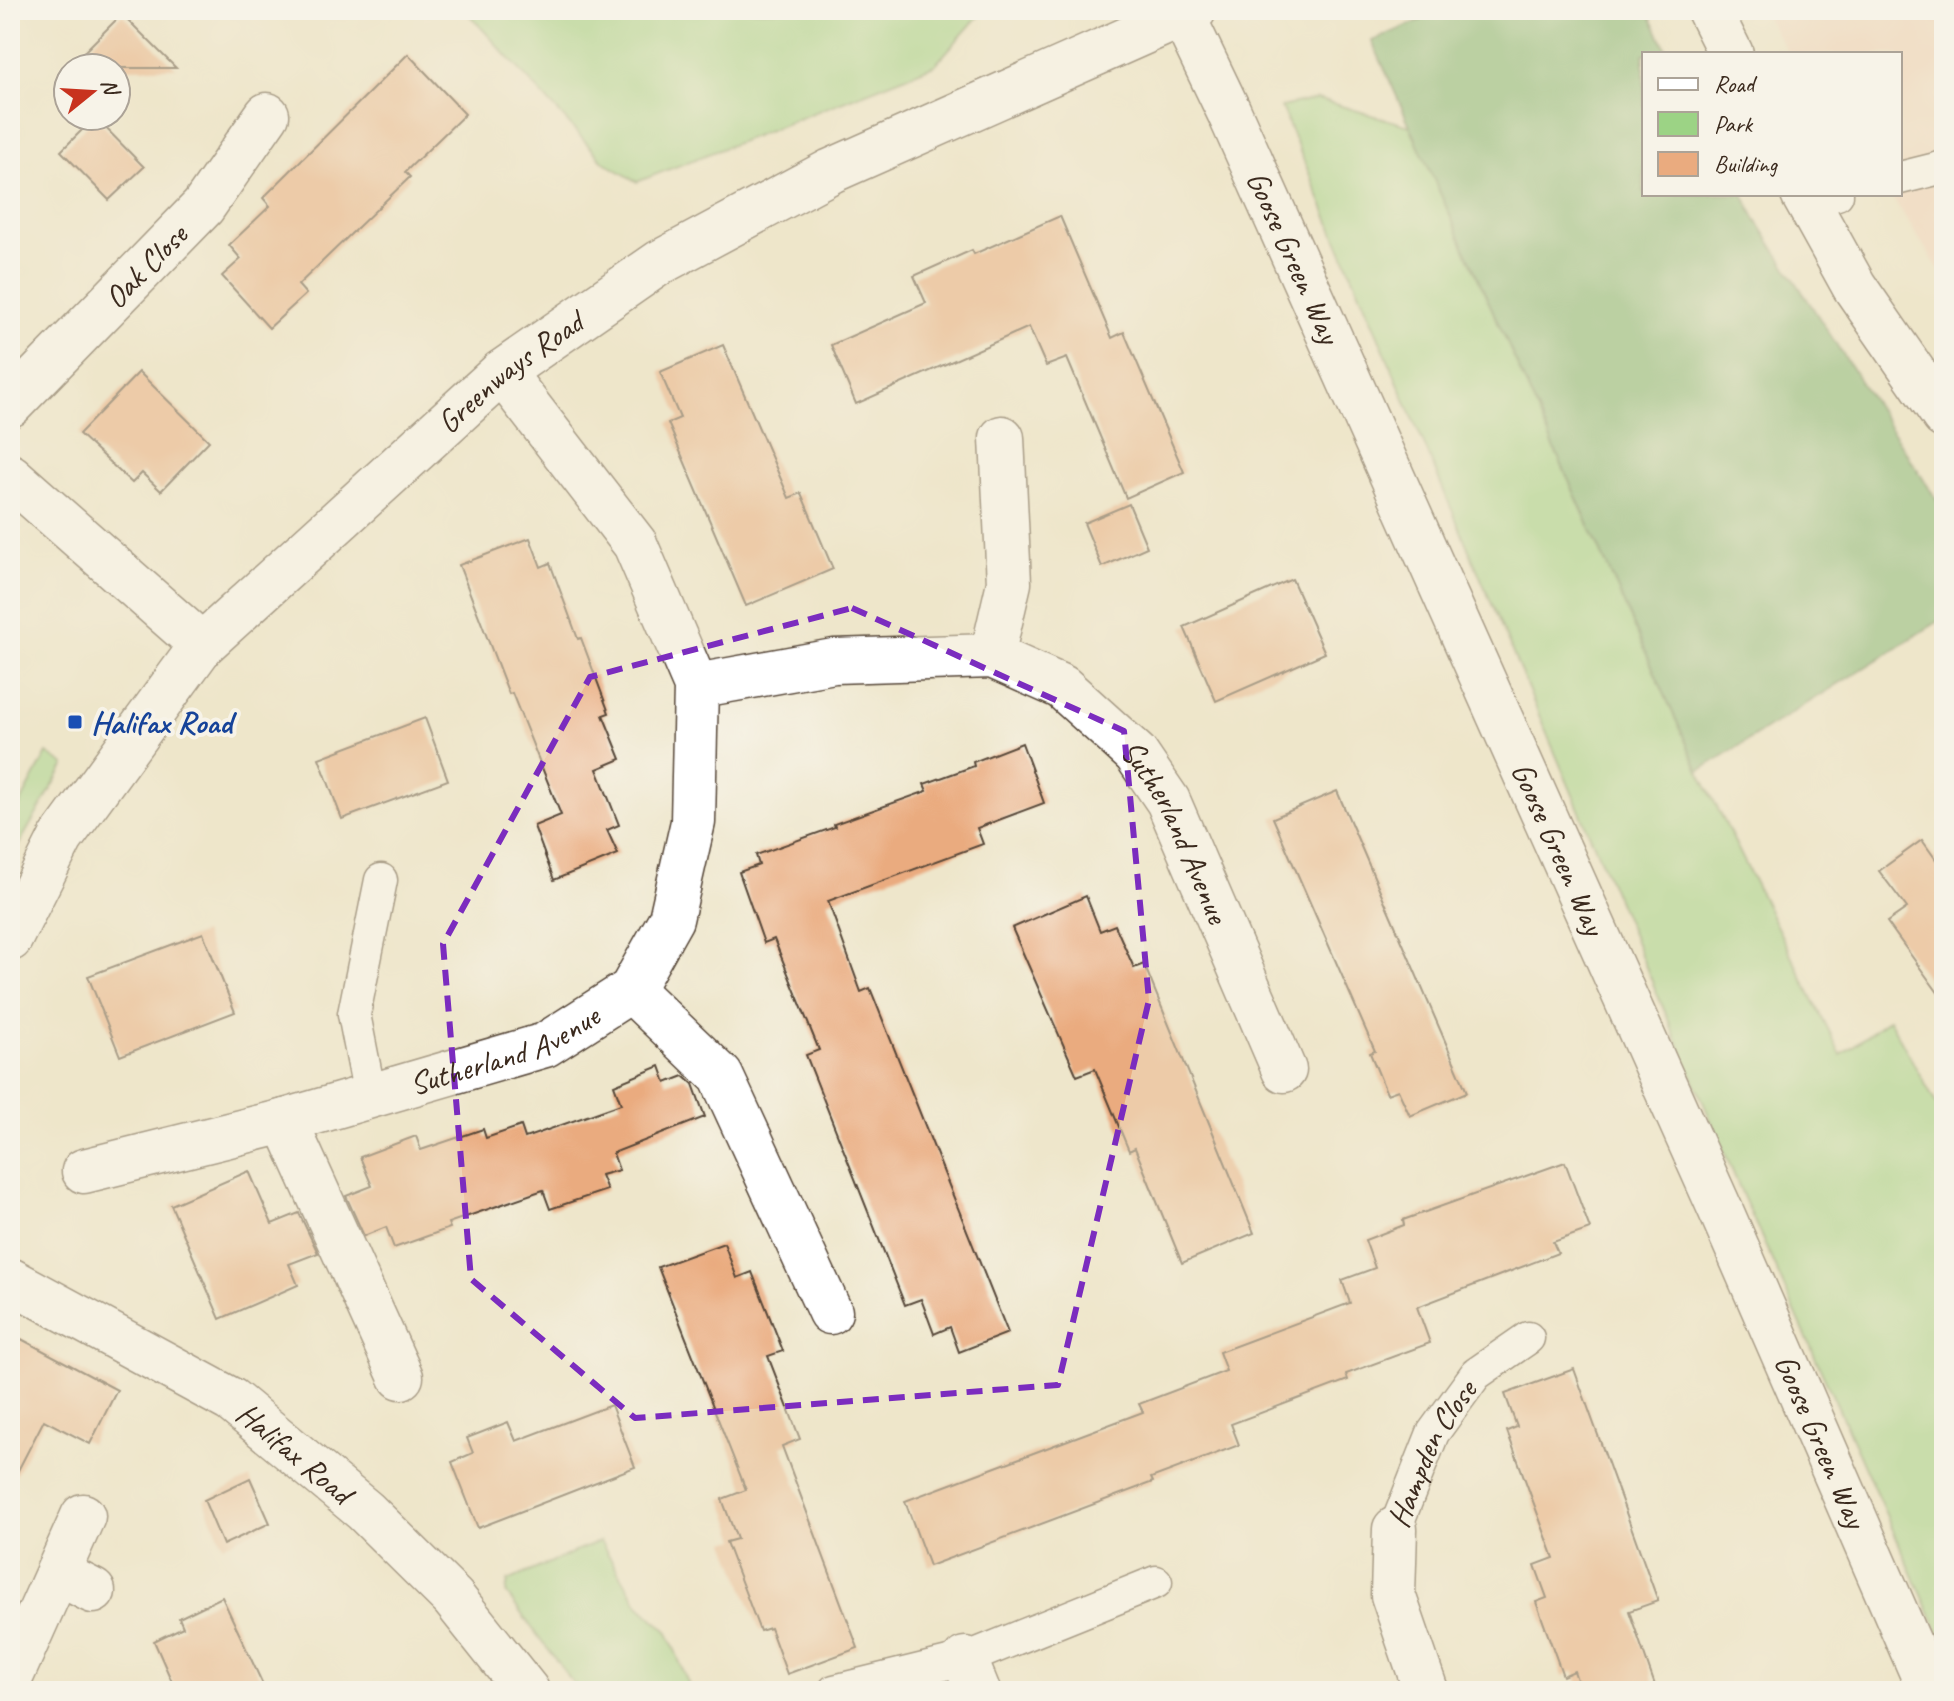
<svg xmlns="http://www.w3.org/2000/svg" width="1954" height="1701" viewBox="0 0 1954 1701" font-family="Caveat,sans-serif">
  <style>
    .built { fill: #f3d4bf }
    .green { fill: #9cd385; stroke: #6c7e52; stroke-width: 2 }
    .forest { fill: #7db572; stroke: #5c7048; stroke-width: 2 }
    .building { fill: #eaab7f }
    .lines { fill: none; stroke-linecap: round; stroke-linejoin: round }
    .service-casing { stroke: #564638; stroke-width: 35 }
    .minor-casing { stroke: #564638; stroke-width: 47 }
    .secondary-casing { stroke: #564638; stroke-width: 47 }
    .service { stroke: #fff; stroke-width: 32 }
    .minor { stroke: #fff; stroke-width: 44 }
    .secondary { stroke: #fff; stroke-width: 44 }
    .marked { fill: none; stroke: #7b2cbf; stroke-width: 6; stroke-dasharray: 16 10; stroke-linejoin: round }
    .transit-dot { fill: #1a4fb4; stroke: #f7f3e8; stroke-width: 3 }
    .labels { text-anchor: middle; stroke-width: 8; stroke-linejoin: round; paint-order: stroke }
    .street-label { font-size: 32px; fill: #3b2a1e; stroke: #f7f3e8 }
    .transit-label { font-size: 32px; font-weight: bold; fill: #164399; stroke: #f7f3e8; text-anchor: start }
  </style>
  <rect width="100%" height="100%" fill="#f7f3e8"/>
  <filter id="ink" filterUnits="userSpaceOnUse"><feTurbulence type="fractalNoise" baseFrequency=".0125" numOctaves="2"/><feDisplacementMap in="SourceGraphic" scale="16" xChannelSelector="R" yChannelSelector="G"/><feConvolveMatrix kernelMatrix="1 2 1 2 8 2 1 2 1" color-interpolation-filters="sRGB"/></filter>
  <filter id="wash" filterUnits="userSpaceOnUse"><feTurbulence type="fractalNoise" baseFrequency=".006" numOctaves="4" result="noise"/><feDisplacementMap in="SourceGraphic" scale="32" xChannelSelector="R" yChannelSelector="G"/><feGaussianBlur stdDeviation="1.8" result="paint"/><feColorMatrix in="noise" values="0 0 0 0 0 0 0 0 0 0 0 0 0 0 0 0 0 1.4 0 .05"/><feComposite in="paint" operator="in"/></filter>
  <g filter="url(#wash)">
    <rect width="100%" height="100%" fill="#eee6cb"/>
    <polygon class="built" points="1761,10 1944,10 1944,277 1890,194 1900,194 1900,54 1789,54"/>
    <g class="green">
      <polygon points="465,10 984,10 935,65 637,182 604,162"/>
      <polygon points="1317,99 1410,126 1699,771 1841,1055 1889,1019 1944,1118 1944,1644 1743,1196 1281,107"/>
      <polygon points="47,753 65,765 10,860 10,823"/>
      <polygon points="600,1541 639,1605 668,1632 691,1691 579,1691 506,1593 508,1581"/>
    </g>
    <polygon class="forest" points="1444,10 1647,10 1669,54 1644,54 1644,194 1743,194 1756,220 1944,511 1944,618 1699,771 1372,41"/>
    <g id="blocks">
      <g class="building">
        <polygon points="122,14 176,68 68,68"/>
        <polygon points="408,54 465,114 405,172 410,177 298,285 306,294 269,328 222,276 241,259 229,245 270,206 263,198"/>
        <polygon points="95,117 144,167 109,200 61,151"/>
        <polygon points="1060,216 1112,338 1124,332 1184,472 1126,498 1067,358 1046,366 1029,327 856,404 831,345 926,303 914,276 972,250 974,254"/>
        <polygon points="723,345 789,498 801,493 833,569 746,606 668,423 680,418 660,372"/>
        <polygon points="139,372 209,441 161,491 142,473 132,483 79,434"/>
        <polygon points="1129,504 1147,547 1102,567 1084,523"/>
        <polygon points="530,538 541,567 550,563 578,639 581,638 609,713 603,715 621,759 597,769 619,825 607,830 618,854 554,880 534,826 561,815 512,693 509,694 459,565"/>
        <polygon points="1292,579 1325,653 1216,701 1184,627"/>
        <polygon points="425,718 448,780 342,819 319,758"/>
        <polygon points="1022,743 1044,803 977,828 983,844 828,901 861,992 870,988 1008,1333 959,1352 950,1327 934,1334 921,1299 905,1305 806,1055 819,1050 774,939 764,943 739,872 759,865 756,855 835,827 834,824 927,791 924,784 974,766 973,762"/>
        <polygon points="1337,791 1467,1092 1410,1116 1398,1090 1387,1094 1370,1053 1375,1051 1273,818"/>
        <polygon points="1922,840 1944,871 1944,1001 1887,922 1907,908 1879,871"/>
        <polygon points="1086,896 1100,931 1115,925 1134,968 1144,964 1254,1233 1182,1263 1135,1148 1129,1151 1095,1069 1077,1076 1012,928"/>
        <polygon points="203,933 235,1012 120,1056 88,976"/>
        <polygon points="660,1066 666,1083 684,1076 693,1084 705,1117 613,1153 619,1170 601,1175 607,1190 550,1209 543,1190 448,1223 450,1228 394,1248 386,1227 364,1236 346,1196 372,1186 360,1157 416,1136 421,1150 483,1129 486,1138 521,1126 525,1138 621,1104 614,1085"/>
        <polygon points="1565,1162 1590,1229 1553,1242 1558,1253 1417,1307 1430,1343 1346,1374 1348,1380 1231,1424 1239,1445 1151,1478 1153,1482 929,1566 905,1501 1143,1412 1139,1404 1226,1371 1219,1352 1350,1303 1342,1280 1375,1268 1365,1240 1404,1225 1403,1220"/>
        <polygon points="249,1171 272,1224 299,1213 318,1253 289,1264 298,1285 220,1319 171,1205"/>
        <polygon points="724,1243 737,1278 752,1272 783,1351 768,1356 800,1439 782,1446 858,1648 787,1674 770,1628 760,1631 726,1542 737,1539 722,1499 746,1490 658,1267"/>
        <polygon points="10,1333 117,1390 90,1444 44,1420 10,1486"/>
        <polygon points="1574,1369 1658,1601 1629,1611 1657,1691 1581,1691 1574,1671 1563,1676 1536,1602 1547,1598 1535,1565 1554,1558 1507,1431 1517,1427 1505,1394"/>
        <polygon points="611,1405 635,1467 478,1528 452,1462 473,1453 467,1438 508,1422 516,1441"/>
        <polygon points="250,1478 270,1523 223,1545 204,1500"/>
        <polygon points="222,1597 266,1691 176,1691 154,1641 183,1627 179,1618"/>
      </g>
    </g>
  </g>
  <g filter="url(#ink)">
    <use href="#blocks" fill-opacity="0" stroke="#564638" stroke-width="2"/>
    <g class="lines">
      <g class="service-casing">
        <g id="service">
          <polyline points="1900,178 1944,167"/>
          <polyline points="1808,202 1837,194"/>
          <polyline points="370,1096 354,1014 381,880"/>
          <path id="s1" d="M1395,1529L1433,1433L1476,1374L1528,1338"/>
          <polyline points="834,1691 965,1659 1156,1582"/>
        </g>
      </g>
      <g class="minor-casing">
        <g id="minor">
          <polyline points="1709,10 1731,54"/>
          <polyline points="1803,194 1854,286 1944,416"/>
          <path id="s2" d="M10,405L203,207L267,115"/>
          <polyline points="10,476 202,645"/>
          <polyline points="992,656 1009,583 1002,438"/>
          <path id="s3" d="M696,686L834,661L992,656L1062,687L1136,754L1168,801L1284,1070"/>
          <path id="s4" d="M10,939L61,838L202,645L502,372L659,263L831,171L1194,10"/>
          <polyline points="631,990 721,1076 830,1312"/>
          <polyline points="285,1121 401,1377"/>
          <path id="s5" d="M84,1171L285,1121L545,1045L631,990L671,919L693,822L696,686L635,544L502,372"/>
          <path id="s6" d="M10,1280L231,1400L365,1511L453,1598L527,1691"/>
          <polyline points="1395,1529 1393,1595 1426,1691"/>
          <polyline points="58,1573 93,1591"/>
          <polyline points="965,1659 978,1691"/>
          <polyline points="10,1679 83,1516"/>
        </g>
      </g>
      <g class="secondary-casing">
        <g id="secondary">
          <path id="s7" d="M1180,10L1229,112L1721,1211L1930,1691"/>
        </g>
      </g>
      <use href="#service" class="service"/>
      <use href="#minor" class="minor"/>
      <use href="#secondary" class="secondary"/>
    </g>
  </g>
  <path d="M0 0H1954V1701H0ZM852,608L1124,731L1149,1000L1058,1385L635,1418L471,1279L443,944L590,677Z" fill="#eee6cb" fill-opacity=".55" fill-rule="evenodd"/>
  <path class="marked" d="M852,608L1124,731L1149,1000L1058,1385L635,1418L471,1279L443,944L590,677Z"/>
  <rect class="transit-dot" x="67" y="714" width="16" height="16" rx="4"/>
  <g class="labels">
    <g class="street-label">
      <text dy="11" stroke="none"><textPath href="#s7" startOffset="272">Goose Green Way</textPath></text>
      <text dy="11" stroke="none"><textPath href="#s2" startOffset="194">Oak Close</textPath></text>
      <text dy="11" stroke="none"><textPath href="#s4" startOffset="764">Greenways Road</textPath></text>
      <text dy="11" stroke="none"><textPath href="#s3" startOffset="562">Sutherland Avenue</textPath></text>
      <text dy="11" stroke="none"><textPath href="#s7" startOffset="920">Goose Green Way</textPath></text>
      <text dy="11" stroke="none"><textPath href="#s5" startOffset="438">Sutherland Avenue</textPath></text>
      <text dy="11" stroke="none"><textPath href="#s7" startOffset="1568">Goose Green Way</textPath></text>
      <text dy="11" stroke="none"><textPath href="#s6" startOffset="334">Halifax Road</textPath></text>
      <text dy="11" stroke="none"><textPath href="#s1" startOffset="84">Hampden Close</textPath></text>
    </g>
    <g class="transit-label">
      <text x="91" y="733">Halifax Road</text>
    </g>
  </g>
  <rect width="1954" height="1701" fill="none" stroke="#f7f3e8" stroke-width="40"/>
  <rect x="1642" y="52" width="260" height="144" fill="#f7f3e8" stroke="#aca397" stroke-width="2"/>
  <rect x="1658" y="78" width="40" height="12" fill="#ffffff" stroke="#aca397" stroke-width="2"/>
  <text x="1714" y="92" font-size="24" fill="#3b2a1e">Road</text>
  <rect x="1658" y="112" width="40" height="24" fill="#9cd385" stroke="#aca397" stroke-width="2"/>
  <text x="1714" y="132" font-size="24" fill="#3b2a1e">Park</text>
  <rect x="1658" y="152" width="40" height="24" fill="#eaab7f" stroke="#aca397" stroke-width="2"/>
  <text x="1714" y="172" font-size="24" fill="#3b2a1e">Building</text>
  <g transform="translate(92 92) rotate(72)"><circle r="38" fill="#f7f3e8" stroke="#aca397" stroke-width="2"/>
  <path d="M0-6L14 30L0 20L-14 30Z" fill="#c8321e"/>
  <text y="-12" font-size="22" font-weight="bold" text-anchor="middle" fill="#3b2a1e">N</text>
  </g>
</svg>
